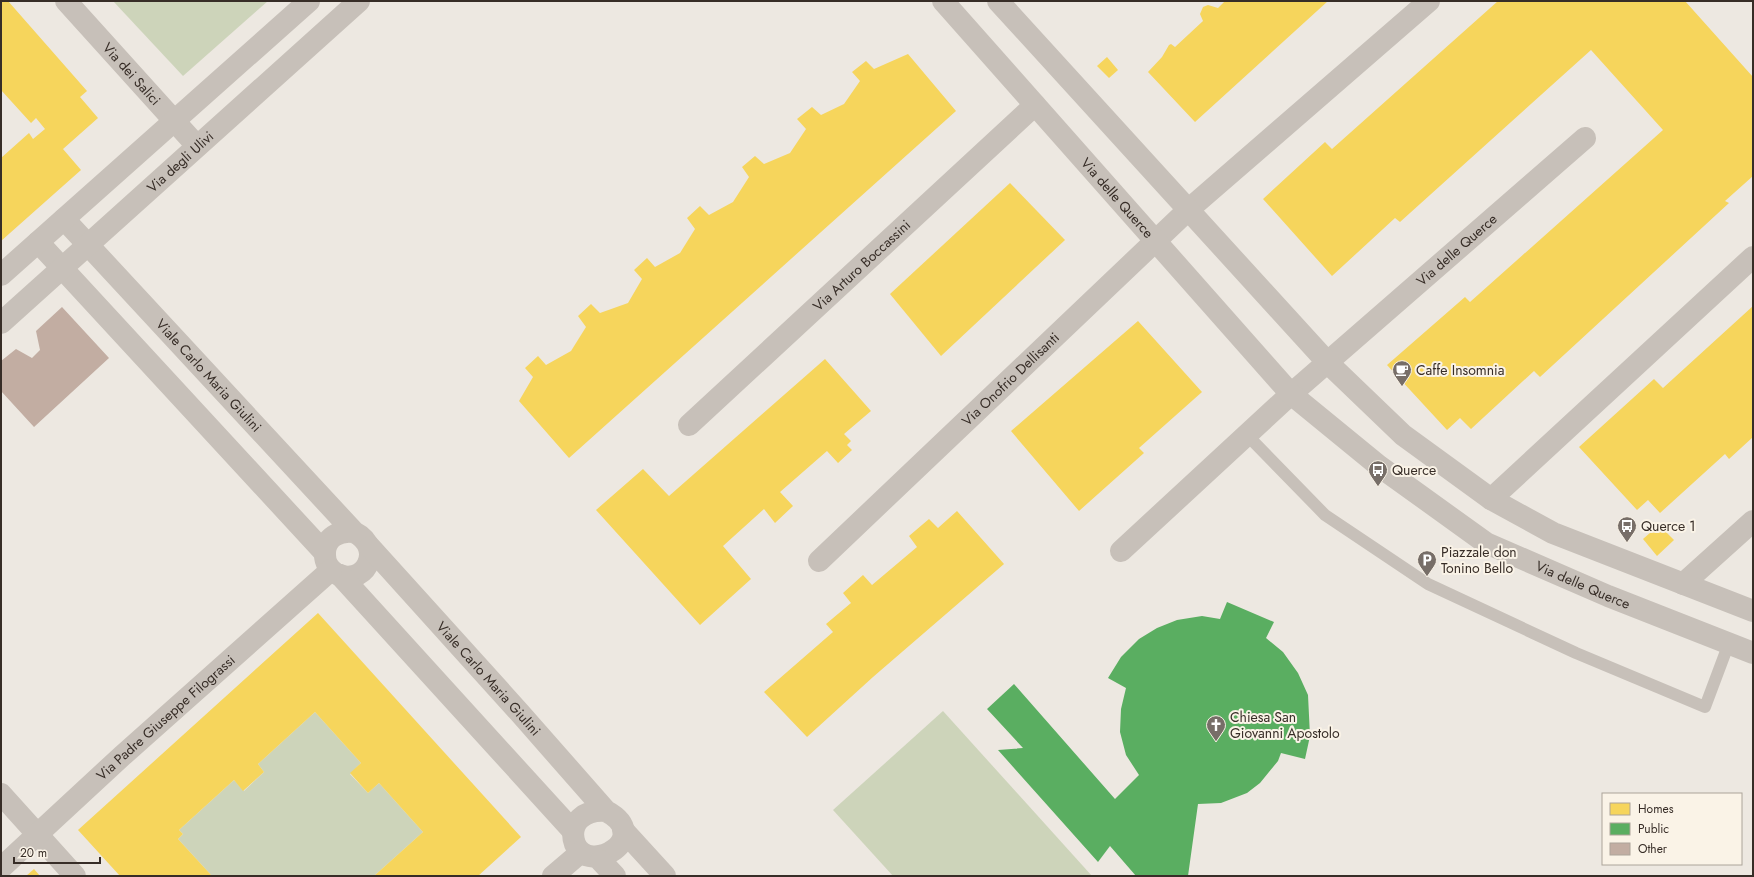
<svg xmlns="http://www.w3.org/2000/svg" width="1754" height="877" viewBox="0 0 1754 877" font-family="Jost,sans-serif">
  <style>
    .green { fill: #cdd4ba }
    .homes { fill: #f6d55c }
    .public { fill: #5aae61 }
    .building { fill: #c2ada2 }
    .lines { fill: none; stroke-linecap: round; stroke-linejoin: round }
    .service { stroke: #c7c0b9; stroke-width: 12 }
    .minor { stroke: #c7c0b9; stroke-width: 22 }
    .tertiary { stroke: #c7c0b9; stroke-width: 22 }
    .labels { text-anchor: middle; stroke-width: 4; stroke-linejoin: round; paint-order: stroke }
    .street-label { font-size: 14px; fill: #372d27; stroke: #faf3e7 }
    .poi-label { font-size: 14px; fill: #372d27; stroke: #faf3e7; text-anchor: start }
  </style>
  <rect width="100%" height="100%" fill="#ede8e1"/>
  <g class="green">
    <polygon points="113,1 268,1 183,76"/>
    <polygon points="943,711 1092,876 893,876 833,810"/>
    <polygon points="315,712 361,763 350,774 368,793 379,783 423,832 374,876 212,876 178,839 183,834 179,830 234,780 244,791 264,772 258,764"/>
  </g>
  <g class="homes">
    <polygon points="1,1 8,1 87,91 80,97 98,118 63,149 81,170 1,241 1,158 29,133 33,139 45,129 36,118 31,123 1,90"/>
    <polygon points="1225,1 1328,1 1195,122 1148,72 1162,57 1169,45 1171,44 1175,47 1203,21 1200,14 1203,7 1208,5 1218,8"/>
    <polygon points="1498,1 1685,1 1753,77 1753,176 1725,201 1729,203 1540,377 1534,371 1471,429 1460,418 1447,430 1387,365 1465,297 1470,302 1663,130 1591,50 1400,222 1395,218 1332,276 1263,199 1325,142 1332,149"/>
    <polygon points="908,54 956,111 569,458 519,401 533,377 525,368 538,356 546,365 571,351 586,327 578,316 591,304 600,313 628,303 642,279 634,270 647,258 655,267 680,253 695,229 687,218 700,206 709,215 733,202 749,177 742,167 755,156 764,164 790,153 806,129 797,119 812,107 821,115 844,104 860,81 852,72 866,61 874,69"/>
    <polygon points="1107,57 1118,70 1109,78 1097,66"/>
    <polygon points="1010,183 1065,240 941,356 890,294"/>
    <polygon points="1753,306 1753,437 1729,459 1725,454 1660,513 1648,500 1637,510 1579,447 1654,379 1663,388"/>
    <polygon points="1138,321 1202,392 1139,448 1144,453 1079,511 1011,431"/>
    <polygon points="825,359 871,411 844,434 851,441 847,445 852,450 838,463 827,451 780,492 793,506 775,523 764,509 723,546 751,579 700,625 596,510 643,469 669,496"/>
    <polygon points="957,511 1004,564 873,677 807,737 764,692 833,632 826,624 851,603 843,593 863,575 872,585 917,547 909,536 929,519 938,528"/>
    <polygon points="1659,525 1674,540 1657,556 1643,539"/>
    <polygon points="318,613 521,837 478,876 374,876 423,832 379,783 368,793 350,773 361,763 315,712 258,764 264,772 243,791 234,780 179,830 183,834 178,839 212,876 120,876 78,830"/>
    <polygon points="34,869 40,876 26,876"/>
  </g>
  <polygon class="public" points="1227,602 1274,622 1266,638 1283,652 1298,673 1308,695 1310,736 1305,759 1281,753 1278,761 1260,783 1247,793 1221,803 1198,804 1188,876 1136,876 1110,846 1098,862 998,750 1023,748 987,709 1014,684 1115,799 1139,775 1126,755 1120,732 1121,709 1126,688 1108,678 1121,657 1139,639 1157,628 1177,620 1202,616 1220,619"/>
  <polygon class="building" points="62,307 109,358 34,427 1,391 1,361 16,349 32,358 40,350 36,331"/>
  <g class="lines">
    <polyline class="service" points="1247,435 1325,515 1428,584 1576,653 1705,707 1729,643"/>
    <g class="minor">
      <path id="s1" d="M64,219L354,532C387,549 363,589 335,573C329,569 325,562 325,555C324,537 340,530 354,532"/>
      <polyline points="38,242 325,553"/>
      <path id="s2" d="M689,425L1035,105"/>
      <polyline points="1491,499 1753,257"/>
      <path id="s3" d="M370,547L519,712L606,811C655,837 589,877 575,844C567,822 586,809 606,811"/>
      <path id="s4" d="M1121,551L1291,394L1585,138"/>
      <path id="s5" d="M819,561L1188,210L1429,1"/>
      <polyline points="340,575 573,831"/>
      <polyline points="1683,584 1753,521"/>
      <polyline points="1,794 75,876"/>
      <polyline points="623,830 665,876"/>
      <polyline points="601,861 615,876"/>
      <path id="s6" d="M1,868L122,756L331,570"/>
      <polyline points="553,876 580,853"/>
    </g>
    <g class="tertiary">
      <path id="s7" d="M66,1L197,146"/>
      <path id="s8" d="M943,1L1291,394L1379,466L1486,543L1608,596L1753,653"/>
      <polyline points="998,1 1328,363 1403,435 1491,499 1553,533 1753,611"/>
      <polyline points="1,275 309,1"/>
      <path id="s9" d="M1,323L359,1"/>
    </g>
  </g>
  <defs>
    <g id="cafe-pin" transform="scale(1)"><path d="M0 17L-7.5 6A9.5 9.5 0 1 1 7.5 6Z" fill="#776e68" stroke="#faf3e7"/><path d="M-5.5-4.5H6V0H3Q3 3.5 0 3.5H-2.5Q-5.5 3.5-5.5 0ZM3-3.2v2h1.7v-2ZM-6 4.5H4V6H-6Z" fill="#fff"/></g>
    <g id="bus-pin" transform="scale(1)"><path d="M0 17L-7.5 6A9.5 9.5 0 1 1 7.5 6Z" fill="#776e68" stroke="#faf3e7"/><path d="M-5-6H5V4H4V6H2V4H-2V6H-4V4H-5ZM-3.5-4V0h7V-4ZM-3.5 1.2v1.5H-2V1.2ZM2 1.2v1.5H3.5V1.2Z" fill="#fff"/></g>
    <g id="parking-pin" transform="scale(1)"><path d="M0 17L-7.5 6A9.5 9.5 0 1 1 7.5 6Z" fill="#776e68" stroke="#faf3e7"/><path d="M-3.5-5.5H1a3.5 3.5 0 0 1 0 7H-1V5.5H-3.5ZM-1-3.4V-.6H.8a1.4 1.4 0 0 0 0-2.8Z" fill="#fff"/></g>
    <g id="church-pin" transform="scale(1)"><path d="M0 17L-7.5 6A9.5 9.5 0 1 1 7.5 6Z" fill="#776e68" stroke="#faf3e7"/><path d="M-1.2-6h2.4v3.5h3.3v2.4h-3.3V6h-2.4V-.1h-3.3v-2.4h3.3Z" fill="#fff"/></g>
  </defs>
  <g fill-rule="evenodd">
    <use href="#cafe-pin" x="1402" y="370"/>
    <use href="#bus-pin" x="1378" y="470"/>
    <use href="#bus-pin" x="1627" y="526"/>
    <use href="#parking-pin" x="1427" y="560"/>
    <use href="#church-pin" x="1216" y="725"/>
  </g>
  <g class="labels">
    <g class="street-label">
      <text dy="5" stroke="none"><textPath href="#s7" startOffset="98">Via dei Salici</textPath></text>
      <text dy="5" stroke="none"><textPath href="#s9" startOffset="241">Via degli Ulivi</textPath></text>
      <text dy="5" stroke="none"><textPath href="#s8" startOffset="263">Via delle Querce</textPath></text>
      <text dy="5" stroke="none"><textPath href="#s4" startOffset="451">Via delle Querce</textPath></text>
      <text dy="5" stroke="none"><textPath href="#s2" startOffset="235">Via Arturo Boccassini</textPath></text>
      <text dy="5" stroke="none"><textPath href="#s1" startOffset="213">Viale Carlo Maria Giulini</textPath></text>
      <text dy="5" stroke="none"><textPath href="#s5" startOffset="264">Via Onofrio Dellisanti</textPath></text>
      <text dy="5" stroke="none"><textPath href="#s8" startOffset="876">Via delle Querce</textPath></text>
      <text dy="5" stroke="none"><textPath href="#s3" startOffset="177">Viale Carlo Maria Giulini</textPath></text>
      <text dy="5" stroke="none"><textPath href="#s6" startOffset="223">Via Padre Giuseppe Filograssi</textPath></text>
    </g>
    <g class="poi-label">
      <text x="1416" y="375">Caffe Insomnia</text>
      <text x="1392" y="475">Querce</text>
      <text x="1641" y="531">Querce 1</text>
      <text x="1441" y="557">Piazzale don<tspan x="1441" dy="16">Tonino Bello</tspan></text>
      <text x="1230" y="722">Chiesa San<tspan x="1230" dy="16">Giovanni Apostolo</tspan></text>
    </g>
  </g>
  <rect width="1754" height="877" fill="none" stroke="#372d27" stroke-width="4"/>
  <rect x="1602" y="793" width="140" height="72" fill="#faf3e7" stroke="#aca49a"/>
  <rect x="1610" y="803" width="20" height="12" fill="#f6d55c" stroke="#aca49a"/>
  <text x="1638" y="813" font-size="12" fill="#372d27">Homes</text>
  <rect x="1610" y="823" width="20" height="12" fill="#5aae61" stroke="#aca49a"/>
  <text x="1638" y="833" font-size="12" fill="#372d27">Public</text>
  <rect x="1610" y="843" width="20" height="12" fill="#c2ada2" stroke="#aca49a"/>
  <text x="1638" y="853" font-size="12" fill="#372d27">Other</text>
  <path d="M14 857v6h86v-6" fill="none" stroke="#372d27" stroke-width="2"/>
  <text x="20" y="857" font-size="12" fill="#372d27" stroke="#faf3e7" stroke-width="3" paint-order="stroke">20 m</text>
</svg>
